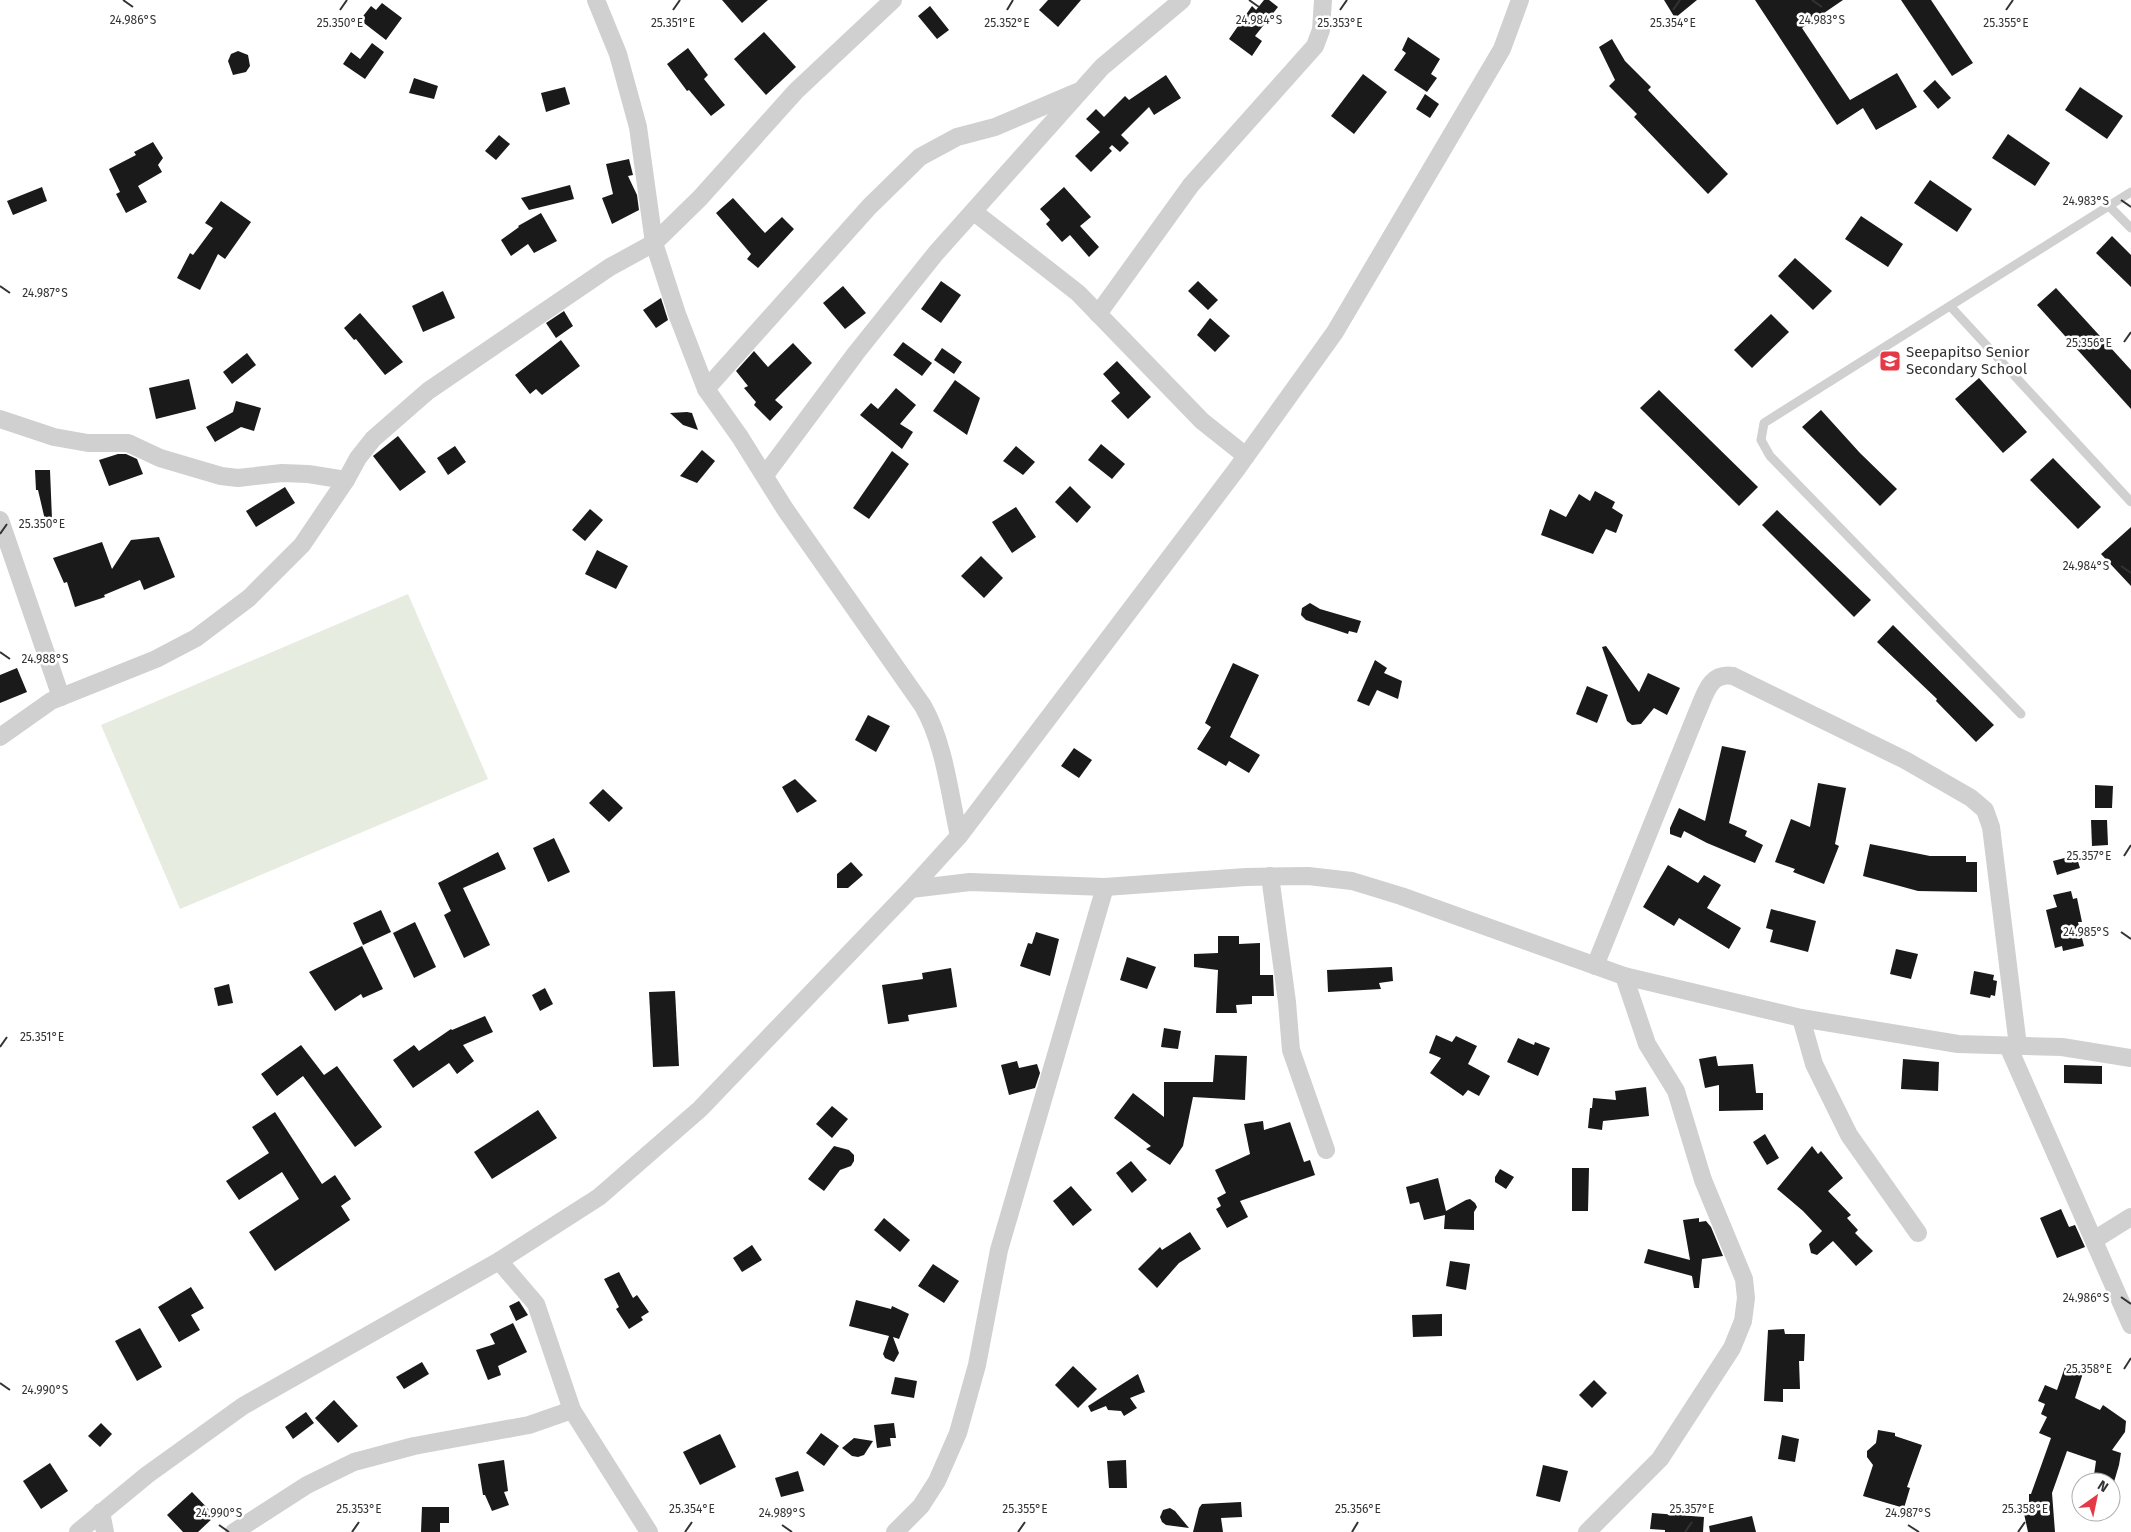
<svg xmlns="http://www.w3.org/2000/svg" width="2131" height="1532" viewBox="0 0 2131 1532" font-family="'Fira Sans',sans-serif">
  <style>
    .green { fill: #e6ecdf }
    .building { fill: #1a1a1a }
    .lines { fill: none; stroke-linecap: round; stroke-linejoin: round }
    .lane { stroke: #d0d0d0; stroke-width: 9 }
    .street { stroke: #d0d0d0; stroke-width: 18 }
    .ticks { fill: none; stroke: #333; stroke-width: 2 }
    .labels { text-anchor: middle; stroke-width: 5; stroke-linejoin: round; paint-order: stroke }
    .poi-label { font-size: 15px; fill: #333; stroke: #fff; text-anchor: start }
    .ticks-label { font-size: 12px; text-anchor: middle; fill: #333; stroke: #fff; stroke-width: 5; stroke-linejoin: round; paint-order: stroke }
  </style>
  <rect width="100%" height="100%" fill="#fff"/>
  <polygon class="green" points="408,594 488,779 180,909 101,725"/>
  <g class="building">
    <polygon points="722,0 768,0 742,23"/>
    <polygon points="1048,0 1081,0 1058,27 1039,10"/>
    <polygon points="1264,0 1269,0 1278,7 1255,36 1262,41 1252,56 1229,39 1252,6 1256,10"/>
    <polygon points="1664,0 1697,0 1675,18"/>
    <polygon points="1755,0 1843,0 1802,28 1850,100 1897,73 1917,107 1876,130 1863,108 1837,125"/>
    <polygon points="1901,0 1931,0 1973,63 1952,76"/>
    <polygon points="382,3 402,18 386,40 360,20 371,6 376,10"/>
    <polygon points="930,6 949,30 937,39 918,16"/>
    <polygon points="764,32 796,67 766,95 734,59"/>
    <polygon points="1408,37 1440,59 1431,74 1437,78 1427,92 1394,70 1406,53 1402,50"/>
    <polygon points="1612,39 1625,61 1651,87 1648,90 1728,174 1708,194 1634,117 1637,114 1609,86 1615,80 1599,47"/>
    <polygon points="372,43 384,52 365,79 343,64 351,52 360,59"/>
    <polygon points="688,48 708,75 704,79 725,105 711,116 689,90 687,91 667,64"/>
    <polygon points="238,51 248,55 250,66 246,72 233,75 228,61 231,54"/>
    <polygon points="1363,74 1387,92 1354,134 1331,116"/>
    <polygon points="1166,75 1181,98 1154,115 1149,107 1121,135 1129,143 1120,152 1112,145 1109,148 1112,151 1091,172 1075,156 1100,132 1086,119 1096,109 1104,117 1125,96 1129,100"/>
    <polygon points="414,78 438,86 434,99 409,93"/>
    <polygon points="1935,80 1951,98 1938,109 1923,91"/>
    <polygon points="565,87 570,104 546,112 541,93"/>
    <polygon points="2080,87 2123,116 2107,139 2065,110"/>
    <polygon points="1425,94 1439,104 1430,118 1416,109"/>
    <polygon points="2008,134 2050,163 2035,186 1992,158"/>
    <polygon points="499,135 510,144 496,160 485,151"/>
    <polygon points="153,142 163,158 158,165 162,172 138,186 147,202 126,213 116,194 120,192 109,169 136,155 134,152"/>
    <polygon points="629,159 633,175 628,176 637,195 639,210 612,224 602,198 613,194 606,164"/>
    <polygon points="1930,180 1972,209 1957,232 1914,203"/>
    <polygon points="570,185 574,199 529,210 521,198"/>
    <polygon points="42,187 47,201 13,215 7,201"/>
    <polygon points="1064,187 1091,217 1080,226 1099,247 1089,257 1070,235 1062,242 1046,224 1050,220 1040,209"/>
    <polygon points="733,198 765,233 782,217 794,229 758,268 747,259 751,254 716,213"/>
    <polygon points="221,201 251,222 225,259 218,254 200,290 177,278 190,253 193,255 213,228 205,223"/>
    <polygon points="541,213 557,241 534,253 528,244 511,256 501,240 519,227 518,226"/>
    <polygon points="1861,216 1903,244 1888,267 1845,239"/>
    <polygon points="2112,236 2131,255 2131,287 2096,253"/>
    <polygon points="1795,258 1832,291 1813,310 1778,276"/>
    <polygon points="941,281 961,295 941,323 921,309"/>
    <polygon points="1198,281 1218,300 1208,310 1188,291"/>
    <polygon points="843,286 866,313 845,329 823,303"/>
    <polygon points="2056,288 2131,370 2131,409 2037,305"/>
    <polygon points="443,291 455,318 423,332 412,306"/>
    <polygon points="661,298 668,320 656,328 643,310"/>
    <polygon points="564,311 573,326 556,338 546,323"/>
    <polygon points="360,313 403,362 385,375 356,339 354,340 344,328"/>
    <polygon points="1771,314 1789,332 1752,368 1734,350"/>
    <polygon points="1210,318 1230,336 1215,352 1197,335"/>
    <polygon points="561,340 580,366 542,395 536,389 530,394 515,375"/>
    <polygon points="903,342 932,363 922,376 893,355"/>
    <polygon points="793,343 812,363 775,400 783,407 770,421 754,405 756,402 744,388 748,386 736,371 754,351 768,367"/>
    <polygon points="942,348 962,362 954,374 934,360"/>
    <polygon points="247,353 256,365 232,384 223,372"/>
    <polygon points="1117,361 1151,397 1128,419 1111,401 1120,393 1103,374"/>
    <polygon points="1979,378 2027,432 2003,453 1955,399"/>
    <polygon points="189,379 196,409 156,419 149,388"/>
    <polygon points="955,380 980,398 967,435 933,411"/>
    <polygon points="896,388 916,405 900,424 913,432 902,449 860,415 871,403 878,409"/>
    <polygon points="1659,390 1758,487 1739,506 1640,408"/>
    <polygon points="236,401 261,408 254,431 241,427 215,442 206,427 233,412"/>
    <polygon points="1821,410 1860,453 1897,489 1880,506 1802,427"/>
    <polygon points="687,412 692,413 698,430 683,425 670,413"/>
    <polygon points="398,436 426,472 400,491 373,456"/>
    <polygon points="1101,444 1125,464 1112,479 1088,460"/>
    <polygon points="455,446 466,462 448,475 437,458"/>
    <polygon points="1016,446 1035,462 1023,475 1003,461"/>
    <polygon points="702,450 715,461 697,483 680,476"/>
    <polygon points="892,451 909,464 869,519 853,508"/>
    <polygon points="118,454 126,454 137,459 143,474 109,486 99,460"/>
    <polygon points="2053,458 2101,507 2078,529 2030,480"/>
    <polygon points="35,470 50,470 52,519 45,520 38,490 36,490"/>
    <polygon points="1070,486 1091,507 1077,523 1055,502"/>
    <polygon points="285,487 295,503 256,527 246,511"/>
    <polygon points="1595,491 1615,502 1612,508 1623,515 1616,533 1606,529 1593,554 1541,535 1550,509 1566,517 1579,494 1590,501"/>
    <polygon points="1016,507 1036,537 1012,553 992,522"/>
    <polygon points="590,509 603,520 585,541 572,530"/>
    <polygon points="1777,510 1871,600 1854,617 1762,525"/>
    <polygon points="2131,527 2131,586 2101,554"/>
    <polygon points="159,537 175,577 144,590 140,580 104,595 105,597 75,607 67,582 64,583 53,558 102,542 112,569 131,540"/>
    <polygon points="597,550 628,566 616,589 585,574"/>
    <polygon points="981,556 1003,578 984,598 961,576"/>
    <polygon points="1310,603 1320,609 1361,621 1357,633 1349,631 1348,634 1306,620 1301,615 1302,608"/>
    <polygon points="1893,625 1994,725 1976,742 1936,701 1937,699 1877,642"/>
    <polygon points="1606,646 1639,692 1648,673 1680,688 1667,715 1654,708 1641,724 1632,725 1627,721 1602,647"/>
    <polygon points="1375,660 1387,668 1384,673 1402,681 1398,699 1377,690 1369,706 1357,701"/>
    <polygon points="1233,663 1259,675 1230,737 1260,755 1249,773 1229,761 1226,766 1197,749 1211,727 1205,723"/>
    <polygon points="17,668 27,692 0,703 0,675"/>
    <polygon points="1587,686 1608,695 1597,723 1576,714"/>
    <polygon points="868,715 890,726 876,752 855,740"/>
    <polygon points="1722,746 1746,751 1729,823 1747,831 1745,836 1763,845 1755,863 1707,843 1684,831 1681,838 1670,834 1670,828 1679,808 1705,821"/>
    <polygon points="1074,748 1092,760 1079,778 1061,766"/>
    <polygon points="795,779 817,801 797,813 782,787"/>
    <polygon points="1818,783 1846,788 1835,844 1839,846 1824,884 1793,872 1795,869 1775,862 1791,819 1810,827"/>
    <polygon points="2095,785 2113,786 2112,808 2095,808"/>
    <polygon points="603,789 623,808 609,822 589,803"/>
    <polygon points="2091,820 2107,820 2108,845 2092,846"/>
    <polygon points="554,838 570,872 548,882 533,848"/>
    <polygon points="1870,844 1930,856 1966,856 1966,862 1977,862 1977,892 1918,891 1863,876"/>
    <polygon points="498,852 506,869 463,888 490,945 464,958 444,915 451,911 438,883"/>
    <polygon points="2076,855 2080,868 2057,875 2053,861"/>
    <polygon points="851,862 863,875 848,888 837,888 837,874"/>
    <polygon points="1668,865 1698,883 1704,875 1721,885 1707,908 1741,928 1729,949 1679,918 1674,926 1643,907"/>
    <polygon points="2071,891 2073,899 2077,898 2082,922 2078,922 2084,946 2063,951 2062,946 2055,948 2046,910 2057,907 2053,895"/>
    <polygon points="1771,909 1816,921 1808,952 1770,942 1773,930 1766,928"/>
    <polygon points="381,910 391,932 363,945 353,923"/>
    <polygon points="415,922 436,967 414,978 393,933"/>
    <polygon points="1036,932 1059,939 1050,976 1020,966 1028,943 1032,944"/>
    <polygon points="1218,936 1239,936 1239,944 1260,943 1260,975 1273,975 1274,996 1252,996 1252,1004 1236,1005 1237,1013 1216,1013 1218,970 1194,967 1194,954 1218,953"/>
    <polygon points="362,946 383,989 363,998 361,994 335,1011 309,972"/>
    <polygon points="1896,949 1918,954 1911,979 1890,974"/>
    <polygon points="1127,957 1156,967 1147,989 1120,980"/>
    <polygon points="1392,967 1393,981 1379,983 1381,989 1328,992 1327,970"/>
    <polygon points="951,968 957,1007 908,1015 909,1021 888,1024 882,985 923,979 922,973"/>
    <polygon points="1974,971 1994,975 1993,980 1997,981 1995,996 1991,995 1990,998 1970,994"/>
    <polygon points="229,984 233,1003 218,1006 214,988"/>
    <polygon points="545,988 553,1004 540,1011 532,995"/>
    <polygon points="675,991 679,1066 653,1067 649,992"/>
    <polygon points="485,1016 493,1032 463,1045 474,1061 457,1074 449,1063 413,1088 393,1060 414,1045 419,1051 451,1029 452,1030"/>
    <polygon points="1164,1028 1181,1031 1178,1049 1161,1047"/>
    <polygon points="1436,1035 1452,1042 1456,1036 1477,1046 1468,1064 1490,1076 1479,1096 1468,1090 1463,1096 1430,1073 1441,1058 1429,1053"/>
    <polygon points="1518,1038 1534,1045 1535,1042 1550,1048 1538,1076 1507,1062"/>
    <polygon points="301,1045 324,1075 337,1066 382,1127 355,1147 303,1076 277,1096 261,1074"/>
    <polygon points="1215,1055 1247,1056 1245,1100 1193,1097 1183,1146 1170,1165 1146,1149 1151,1146 1114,1118 1133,1093 1164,1117 1164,1082 1213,1082"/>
    <polygon points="1716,1056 1718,1066 1753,1064 1756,1093 1763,1093 1763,1110 1719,1111 1719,1085 1705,1088 1699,1059"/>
    <polygon points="1903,1059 1939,1062 1938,1091 1901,1089"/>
    <polygon points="1017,1061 1019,1068 1037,1064 1040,1073 1035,1088 1009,1095 1001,1065"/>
    <polygon points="2064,1065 2102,1066 2102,1084 2064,1083"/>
    <polygon points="1646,1087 1649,1116 1603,1121 1602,1130 1588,1128 1590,1108 1592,1108 1593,1098 1616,1100 1615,1091"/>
    <polygon points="832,1106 848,1119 832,1138 816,1124"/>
    <polygon points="538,1110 557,1138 492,1179 474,1152"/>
    <polygon points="275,1112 322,1184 335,1175 351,1199 341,1206 350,1220 275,1271 249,1232 299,1199 282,1172 239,1200 226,1181 269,1153 252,1127"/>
    <polygon points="1263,1121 1264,1130 1290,1122 1304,1162 1310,1160 1315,1175 1240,1201 1248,1217 1227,1228 1216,1209 1221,1206 1217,1198 1226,1193 1215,1170 1250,1154 1244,1124"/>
    <polygon points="1765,1134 1779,1158 1767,1165 1753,1142"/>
    <polygon points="834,1146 849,1150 854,1155 854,1161 851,1166 840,1170 824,1191 808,1179"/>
    <polygon points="1812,1146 1818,1154 1821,1151 1843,1178 1828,1191 1851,1215 1847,1218 1858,1230 1855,1233 1873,1251 1856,1266 1833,1241 1817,1255 1811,1253 1809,1244 1822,1231 1803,1211 1777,1189"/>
    <polygon points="1131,1161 1147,1180 1132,1193 1116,1173"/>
    <polygon points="1572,1168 1589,1168 1588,1211 1572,1211"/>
    <polygon points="1500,1169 1514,1177 1506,1189 1495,1182 1495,1177"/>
    <polygon points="1438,1178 1446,1211 1466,1200 1470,1199 1475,1203 1477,1207 1474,1212 1474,1230 1444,1229 1445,1215 1424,1220 1419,1202 1410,1204 1406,1187"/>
    <polygon points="1071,1186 1092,1210 1073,1226 1053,1201"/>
    <polygon points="2061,1209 2069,1227 2075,1225 2085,1247 2057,1258 2040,1218"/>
    <polygon points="884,1218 910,1240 900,1252 874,1230"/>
    <polygon points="1699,1218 1699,1222 1706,1221 1711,1227 1723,1256 1702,1259 1699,1288 1694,1288 1692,1276 1644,1263 1648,1249 1690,1260 1683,1220"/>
    <polygon points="1190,1232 1201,1249 1179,1263 1157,1288 1138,1269 1160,1247 1162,1250"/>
    <polygon points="752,1245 762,1260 742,1272 733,1258"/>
    <polygon points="1450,1261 1470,1264 1466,1290 1446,1286"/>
    <polygon points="933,1264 959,1281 944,1303 918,1286"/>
    <polygon points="619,1272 633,1298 637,1295 649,1312 641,1317 643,1320 629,1329 616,1309 619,1307 604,1279"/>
    <polygon points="191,1287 204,1308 191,1315 200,1330 179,1342 158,1307"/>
    <polygon points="856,1300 891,1309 892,1306 909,1314 899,1339 893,1337 899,1353 894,1362 885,1358 883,1354 889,1336 849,1326"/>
    <polygon points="519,1301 528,1315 516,1321 509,1306"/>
    <polygon points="1442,1314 1442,1336 1413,1337 1412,1315"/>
    <polygon points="513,1323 527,1352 498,1366 501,1375 488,1380 476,1350 495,1344 490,1334"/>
    <polygon points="140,1328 162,1367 137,1381 115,1341"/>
    <polygon points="1784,1329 1785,1334 1805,1334 1804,1361 1799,1361 1800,1389 1783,1389 1783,1402 1764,1401 1768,1330"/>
    <polygon points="422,1362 429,1374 404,1389 396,1377"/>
    <polygon points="1073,1366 1097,1389 1078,1408 1055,1385"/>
    <polygon points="2065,1367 2083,1373 2075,1398 2100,1410 2103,1405 2126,1421 2125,1432 2112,1450 2121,1453 2119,1465 2114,1482 2093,1482 2096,1461 2067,1451 2052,1493 2055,1532 2028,1532 2023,1509 2029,1508 2029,1494 2031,1494 2051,1438 2039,1433 2047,1417 2041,1414 2045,1404 2038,1401 2045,1385 2057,1390"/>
    <polygon points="1138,1374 1145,1392 1130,1398 1137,1408 1124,1416 1121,1411 1108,1410 1106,1406 1091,1412 1088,1406"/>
    <polygon points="895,1377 917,1381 914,1398 891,1394"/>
    <polygon points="1594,1380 1607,1393 1592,1408 1579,1395"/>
    <polygon points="334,1400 358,1426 338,1443 315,1418"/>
    <polygon points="306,1412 314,1423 293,1439 285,1427"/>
    <polygon points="101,1423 112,1434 100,1447 88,1436"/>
    <polygon points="894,1423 896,1438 890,1438 891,1446 877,1448 874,1425"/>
    <polygon points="1878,1430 1895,1433 1895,1436 1922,1445 1907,1487 1910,1488 1904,1508 1863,1496 1873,1465 1867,1457 1867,1451 1876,1443"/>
    <polygon points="821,1433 839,1446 824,1466 806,1453"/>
    <polygon points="720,1434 736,1467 700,1485 683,1452"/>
    <polygon points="1782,1435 1799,1439 1795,1462 1778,1459"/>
    <polygon points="854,1438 873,1441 864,1455 858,1457 852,1456 842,1448"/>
    <polygon points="504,1460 508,1491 504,1492 509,1505 492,1511 485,1495 483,1495 478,1464"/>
    <polygon points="1126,1460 1127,1488 1109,1488 1107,1461"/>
    <polygon points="50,1463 68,1491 41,1509 23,1481"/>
    <polygon points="1543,1465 1568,1471 1560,1502 1536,1496"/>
    <polygon points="798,1471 804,1491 781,1497 775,1478"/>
    <polygon points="192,1492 215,1516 198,1532 183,1532 167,1515"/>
    <polygon points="1241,1502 1242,1517 1221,1518 1223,1532 1193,1532 1199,1508 1202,1504"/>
    <polygon points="422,1507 449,1507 449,1523 440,1523 440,1532 421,1532"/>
    <polygon points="1170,1508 1175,1511 1189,1528 1166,1525 1162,1522 1160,1517 1163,1510"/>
    <polygon points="1652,1513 1704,1517 1703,1532 1665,1532 1665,1530 1650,1529"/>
    <polygon points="1752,1516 1756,1532 1710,1532 1709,1526"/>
  </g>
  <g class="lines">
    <g class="lane">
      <polyline points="2109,206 2131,228"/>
      <polyline points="1951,307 2131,502"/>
      <polyline points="2021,714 1770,456 1761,440 1764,423 2131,192"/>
    </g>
    <g class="street">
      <path d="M596,0L618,54L638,127L654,243L677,314L706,389L740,437L785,509L923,706C945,745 949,792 959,836"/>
      <polyline points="974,212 1078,293 1202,421 1246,456"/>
      <polyline points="1098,314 1191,185 1315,46 1321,30 1323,0"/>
      <polyline points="706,389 869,207 920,157 957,137 995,127 1077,92"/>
      <polyline points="0,419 54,437 88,443 128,443 160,458 221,476 238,478 282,473 308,474 346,480"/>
      <polyline points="765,475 856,353 936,253 1102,67 1182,0"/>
      <polyline points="0,520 61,697"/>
      <polyline points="0,737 51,701 156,659 196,638 249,598 302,545 346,480 358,458 373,439 428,391 610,267 654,243 700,198 796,91 893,0"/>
      <polyline points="1270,876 1287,1002 1291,1050 1326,1150"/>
      <polyline points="911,889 970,882 1105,887 1246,877 1308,876 1352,881 1401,896 1624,976 1801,1018 1958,1044 2062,1047 2131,1058"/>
      <path d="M1595,966L1696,715C1705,696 1708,672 1733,676L1905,760L1971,798L1985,810L1991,827L2018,1046"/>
      <polyline points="1801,1018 1814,1064 1849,1135 1918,1233"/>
      <polyline points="2008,1046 2131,1325"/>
      <polyline points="2094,1240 2131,1217"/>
      <polyline points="499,1261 536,1304 572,1410 649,1532"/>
      <polyline points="101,1512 105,1532"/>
      <polyline points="78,1532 147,1475 243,1406 499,1261 599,1197 700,1109 911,889 959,836 1236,470 1335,332 1502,49 1520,0"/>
      <polyline points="234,1532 307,1485 354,1462 414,1446 529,1425 572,1410"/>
      <polyline points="895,1532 921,1506 937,1481 958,1433 977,1365 999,1250 1105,887"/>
      <polyline points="1587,1532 1660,1459 1732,1348 1743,1321 1746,1298 1744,1279 1703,1180 1676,1091 1647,1044 1624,976"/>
    </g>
  </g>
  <path class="ticks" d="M123,0L133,7M1249,0L1259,7M1812,0L1822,7M340,10L347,0M673,10L680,0M1007,10L1013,0M1340,10L1347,0M1673,10L1680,0M2006,10L2013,0M2121,200L2131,207M0,286L10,293M2124,342L2131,332M0,534L7,524M2121,566L2131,573M0,652L10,659M2124,856L2131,845M2121,932L2131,939M0,1047L7,1037M2121,1297L2131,1304M2124,1369L2131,1358M0,1383L10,1390M219,1525L229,1532M782,1525L792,1532M1908,1525L1919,1532M352,1532L359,1522M685,1532L692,1522M1018,1532L1025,1522M1352,1532L1358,1522M1685,1532L1692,1522M2018,1532L2025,1522"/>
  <defs>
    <g id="school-square" transform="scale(1.125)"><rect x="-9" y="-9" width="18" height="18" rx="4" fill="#e63946" stroke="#fff"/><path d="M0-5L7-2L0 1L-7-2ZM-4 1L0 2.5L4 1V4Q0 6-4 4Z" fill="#fff"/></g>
  </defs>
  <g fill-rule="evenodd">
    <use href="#school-square" x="1890" y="361"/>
  </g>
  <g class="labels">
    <g class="poi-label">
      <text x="1906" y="357">Seepapitso Senior<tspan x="1906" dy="17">Secondary School</tspan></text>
    </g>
  </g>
  <g class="ticks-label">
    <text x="133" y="24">24.986°S</text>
    <text x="1259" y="24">24.984°S</text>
    <text x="1822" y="24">24.983°S</text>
    <text x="1007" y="27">25.352°E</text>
    <text x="1340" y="27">25.353°E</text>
    <text x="340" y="27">25.350°E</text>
    <text x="673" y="27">25.351°E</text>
    <text x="1673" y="27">25.354°E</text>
    <text x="2006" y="27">25.355°E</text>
    <text x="2086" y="205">24.983°S</text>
    <text x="45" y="297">24.987°S</text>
    <text x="2089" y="347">25.356°E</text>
    <text x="42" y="528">25.350°E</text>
    <text x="2086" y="570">24.984°S</text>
    <text x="45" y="663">24.988°S</text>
    <text x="2089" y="860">25.357°E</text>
    <text x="2086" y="936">24.985°S</text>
    <text x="42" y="1041">25.351°E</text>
    <text x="2086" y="1302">24.986°S</text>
    <text x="2089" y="1373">25.358°E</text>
    <text x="45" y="1394">24.990°S</text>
    <text x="359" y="1513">25.353°E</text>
    <text x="692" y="1513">25.354°E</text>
    <text x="1025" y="1513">25.355°E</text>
    <text x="1358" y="1513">25.356°E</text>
    <text x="1692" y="1513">25.357°E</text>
    <text x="2025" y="1513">25.358°E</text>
    <text x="219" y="1517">24.990°S</text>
    <text x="782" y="1517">24.989°S</text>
    <text x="1908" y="1517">24.987°S</text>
  </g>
  <g transform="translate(2096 1497) rotate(33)"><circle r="24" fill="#ffffff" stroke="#adadad"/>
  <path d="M0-4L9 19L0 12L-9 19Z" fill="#e63946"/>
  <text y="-8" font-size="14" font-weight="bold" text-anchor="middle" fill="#333333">N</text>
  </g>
</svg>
